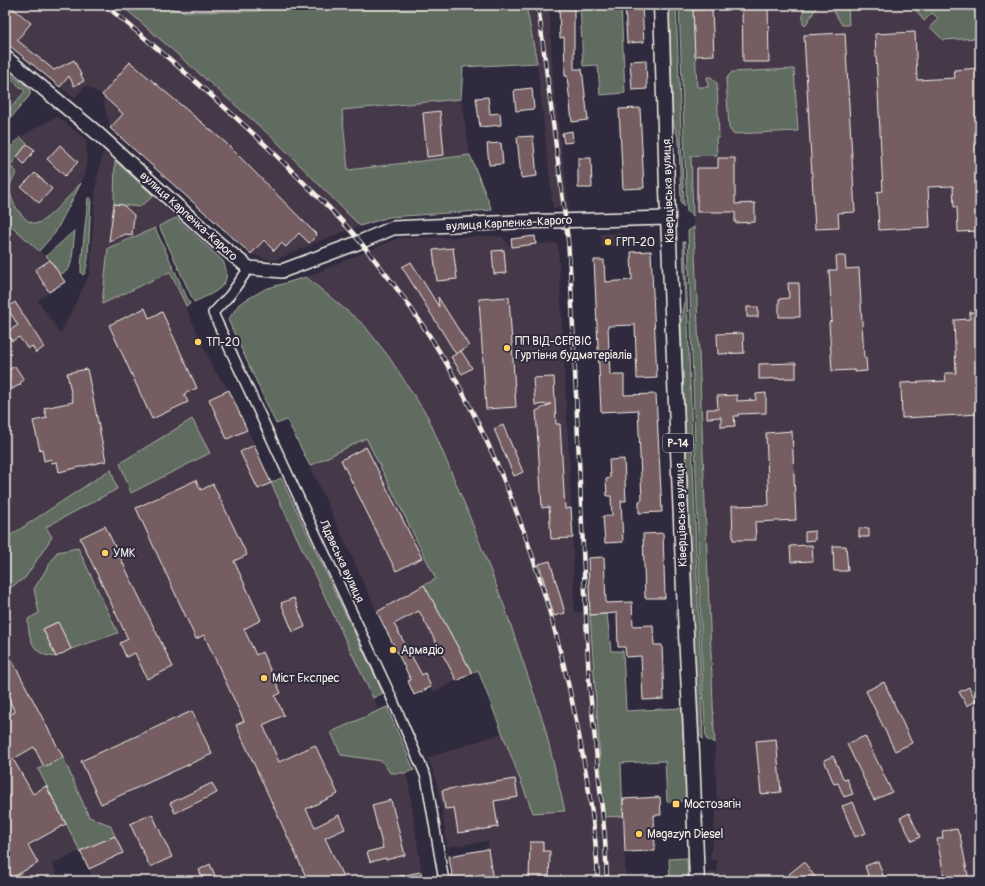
<svg xmlns="http://www.w3.org/2000/svg" width="985" height="886" viewBox="0 0 985 886" font-family="Pangolin,sans-serif">
  <style>
    .built { fill: #443948; fill-rule: evenodd }
    .green { fill: #616c61; stroke: #aaaea4 }
    .building { fill: #745d62; stroke: #f4f1e8 }
    .lines { fill: none; stroke-linecap: round; stroke-linejoin: round }
    .minor-casing { stroke: #f4f1e8; stroke-width: 12 }
    .secondary-casing { stroke: #f4f1e8; stroke-width: 16 }
    .primary-casing { stroke: #f4f1e8; stroke-width: 17 }
    .minor { stroke: #2f2a3d; stroke-width: 9 }
    .secondary { stroke: #2f2a3d; stroke-width: 13 }
    .primary { stroke: #2f2a3d; stroke-width: 14 }
    .rail-casing { stroke: #f4f1e8; stroke-width: 4.5 }
    .rail { stroke: #2f2a3d; stroke-width: 3; stroke-dasharray: 9; stroke-linecap: butt }
    .poi-dot { fill: #ffd166; stroke: #2f2a3d; stroke-width: 1.5 }
    .labels { text-anchor: middle; stroke-width: 4; stroke-linejoin: round; paint-order: stroke }
    .shield { fill: #2f2a3d; stroke: #b9b5b5; stroke-width: 1 }
    .shield-label { font-size: 11px; font-weight: bold; fill: #f4f1e8 }
    .street-label { font-size: 12px; fill: #f4f1e8; stroke: #2f2a3d }
    .poi-label { font-size: 12px; fill: #f4f1e8; stroke: #2f2a3d; text-anchor: start }
  </style>
  <rect width="100%" height="100%" fill="#2f2a3d"/>
  <filter id="ink" filterUnits="userSpaceOnUse"><feTurbulence type="fractalNoise" baseFrequency=".025" numOctaves="2"/><feDisplacementMap in="SourceGraphic" scale="8" xChannelSelector="R" yChannelSelector="G"/><feConvolveMatrix kernelMatrix="1 2 1 2 8 2 1 2 1" color-interpolation-filters="sRGB"/></filter>
  <g filter="url(#ink)">
    <g class="built">
      <polygon points="5,5 121,5 274,139 360,226 320,241 273,261 251,254 110,128 102,95 86,86 74,98 5,42"/>
      <polygon points="158,5 286,5 257,11 186,12"/>
      <polygon points="526,5 549,5 553,80 569,208 553,208 537,63"/>
      <polygon points="684,5 980,5 980,881 710,881 709,872 717,872 717,860 710,860 717,802"/>
      <polygon points="5,75 25,91 5,115"/>
      <polygon points="461,99 470,155 348,170 342,110"/>
      <path d="M59,117L86,140L87,162L84,175L76,195L55,233L39,251L50,260L65,282L38,300L60,334L90,273L96,184L103,151L115,161L114,203L139,207L154,196L176,218L151,230L214,370L229,390L379,711L408,780L423,881H94L80,851L52,864L61,881H5V154L20,137L53,118ZM212,783L217,794L175,813L171,802Z"/>
      <polygon points="621,233 622,246 602,247 601,234"/>
      <polygon points="502,236 510,247 526,245 525,238 535,236 536,244 558,243 573,538 574,611 590,615 604,817 623,816 626,881 493,881 488,841 447,847 442,809 435,776 428,758 502,733 533,813 565,810 544,724 505,608 465,505 428,417 389,357 364,325 306,277 398,238"/>
      <polygon points="366,437 436,579 424,585 472,673 433,692 431,687 414,695 408,681 405,669 377,612 310,466"/>
    </g>
    <g class="green">
      <polygon points="121,5 158,5 186,12 257,11 286,5 526,5 537,63 463,67 461,99 342,110 348,170 470,155 492,210 389,217 360,226 274,139"/>
      <polygon points="580,5 621,5 625,93 600,95 598,65 583,66"/>
      <polygon points="669,5 676,5 684,207 681,202 679,141 673,121"/>
      <polygon points="679,5 693,5 697,87 708,87 707,77 711,77 717,83 719,138 716,138 717,155 691,156 693,216 687,212"/>
      <polygon points="803,5 818,5 805,26 803,24"/>
      <polygon points="830,5 848,5 849,25 842,25"/>
      <polygon points="912,5 980,5 980,38 943,40 930,27 938,18 932,13 924,21"/>
      <polygon points="794,69 798,131 733,134 729,128 726,80 729,75 732,72"/>
      <polygon points="5,70 28,87 30,90 30,95 5,125 5,115 25,91 5,75"/>
      <path d="M20,137L27,144L10,166L17,172C15,176 11,181 10,186C7,197 25,227 38,223C48,220 73,192 81,183L55,233L39,251L5,220V154Z"/>
      <polygon points="115,161 154,196 139,207 114,204"/>
      <polygon points="88,198 91,198 88,259 85,273 83,275 81,273 81,266"/>
      <path d="M176,218L223,261C235,287 213,293 194,302L159,226Z"/>
      <polygon points="694,227 714,728 715,743 706,739 703,689 688,231"/>
      <polygon points="155,228 190,304 186,306 170,272 102,304 108,248"/>
      <polygon points="75,230 72,259 69,269 60,275 50,260 46,256"/>
      <polygon points="683,242 685,242 703,739 697,733 695,689 681,324 685,303"/>
      <polygon points="306,277 364,325 389,357 428,417 465,505 505,608 544,724 565,811 533,813 478,670 472,673 424,585 436,579 366,438 310,466 287,420 276,424 228,320 239,304 265,289"/>
      <polygon points="192,419 210,453 131,493 120,463"/>
      <polygon points="111,469 117,489 46,527 52,537 25,578 5,591 5,539"/>
      <polygon points="281,478 383,693 373,698 271,483"/>
      <path d="M78,548L118,633L71,649L57,622L43,629L56,657C51,656 45,656 41,653C30,647 28,630 28,619L39,613L34,589L57,552Z"/>
      <polygon points="607,614 611,651 623,651 626,711 682,708 686,801 667,802 665,761 621,763 623,816 604,817 590,615"/>
      <polygon points="387,707 414,770 405,773 390,773 382,761 341,755 331,732"/>
      <polygon points="63,757 89,817 110,825 115,836 80,851 38,769"/>
      <polygon points="687,858 688,881 670,881 669,859"/>
    </g>
    <g class="building">
      <polygon points="5,5 9,5 31,23 17,40 54,70 74,60 84,81 74,86 69,76 60,87 5,42"/>
      <polygon points="559,5 574,5 574,69 582,69 588,120 572,122 567,76 565,76 564,37 560,38"/>
      <polygon points="625,5 642,5 644,42 627,43"/>
      <polygon points="742,5 768,5 769,62 743,62"/>
      <polygon points="712,9 714,55 695,56 693,10"/>
      <polygon points="915,32 917,80 955,78 954,70 980,68 980,231 958,232 957,207 954,207 953,186 928,187 930,227 879,230 877,192 883,191 875,34"/>
      <polygon points="845,33 855,212 838,213 839,228 815,229 804,35"/>
      <polygon points="646,60 647,89 632,90 630,61"/>
      <polygon points="130,62 226,143 317,235 309,243 299,233 286,247 281,243 274,251 264,240 251,254 110,128 123,114 102,95"/>
      <polygon points="532,88 534,109 516,111 514,90"/>
      <polygon points="488,97 490,114 500,113 501,125 480,127 476,98"/>
      <polygon points="640,108 644,188 623,189 619,109"/>
      <polygon points="440,111 444,155 427,157 423,113"/>
      <polygon points="572,131 573,142 564,143 562,133"/>
      <polygon points="533,136 537,176 521,178 517,137"/>
      <polygon points="501,143 503,164 489,165 487,144"/>
      <polygon points="27,144 35,150 24,164 17,157"/>
      <polygon points="60,145 78,162 65,176 47,159"/>
      <polygon points="578,158 591,158 592,188 578,188"/>
      <polygon points="718,158 735,158 735,204 755,203 755,222 735,223 735,212 697,212 697,168 718,168"/>
      <polygon points="35,173 52,189 39,203 21,187"/>
      <polygon points="114,204 123,205 134,215 132,235 126,234 109,241"/>
      <polygon points="535,236 536,244 512,247 511,239"/>
      <polygon points="453,248 457,279 437,281 433,250"/>
      <polygon points="504,250 506,273 494,274 492,251"/>
      <polygon points="651,251 657,378 637,379 635,325 608,326 610,375 624,375 624,395 656,394 662,512 639,513 639,501 642,500 638,410 601,412 594,260 604,260 605,282 632,280 631,252"/>
      <polygon points="836,256 845,256 846,269 859,268 864,358 866,358 867,371 855,372 855,370 832,371 829,322 832,321 829,270 837,270"/>
      <polygon points="50,260 65,282 49,292 35,270"/>
      <polygon points="411,262 439,307 438,297 469,346 456,354 402,267"/>
      <polygon points="788,283 799,283 800,317 779,317 779,299 789,298"/>
      <polygon points="509,297 516,407 486,409 479,299"/>
      <polygon points="15,302 44,347 36,353 32,346 28,349 19,337 12,341 6,333 18,325 7,308"/>
      <rect x="747" y="307" width="11" height="10"/>
      <polygon points="145,308 149,318 162,312 197,388 184,394 188,402 152,419 109,325"/>
      <polygon points="970,312 980,312 980,414 902,418 901,383 946,381 945,373 956,373 954,320 970,319"/>
      <polygon points="743,333 744,353 718,354 717,334"/>
      <polygon points="461,351 472,368 462,374 451,357"/>
      <polygon points="796,363 796,378 759,379 759,364"/>
      <polygon points="15,366 24,380 20,383 21,384 5,393 5,372"/>
      <polygon points="87,369 106,461 59,472 57,462 52,463 51,459 44,461 42,449 40,450 33,421 47,418 44,408 73,402 67,373"/>
      <polygon points="554,377 556,424 560,424 565,509 571,508 573,538 551,539 549,507 542,508 536,411 551,404 535,405 533,378"/>
      <polygon points="229,390 247,430 227,439 209,399"/>
      <polygon points="766,393 766,413 738,414 738,416 734,416 735,426 721,427 721,417 707,418 707,409 718,409 717,396 737,395 737,401 756,400 756,394"/>
      <polygon points="503,425 523,472 514,476 494,429"/>
      <polygon points="792,431 796,520 755,522 756,540 733,540 732,506 769,505 766,433"/>
      <polygon points="254,445 271,483 258,489 240,452"/>
      <polygon points="366,447 422,558 396,571 341,460"/>
      <polygon points="624,459 626,501 621,501 623,542 605,543 603,516 612,516 611,496 607,496 606,479 610,478 609,460"/>
      <polygon points="196,480 201,490 213,484 247,555 234,561 261,620 244,629 256,655 262,652 281,693 275,696 284,715 263,725 279,762 315,745 338,794 306,809 315,827 339,815 345,829 325,838 345,881 308,881 236,725 244,721 204,635 196,639 136,508"/>
      <polygon points="105,526 173,667 147,679 135,653 126,657 120,643 128,639 80,538"/>
      <polygon points="869,528 869,537 859,537 859,529"/>
      <polygon points="815,531 815,540 805,541 805,532"/>
      <polygon points="663,533 665,598 645,598 643,534"/>
      <polygon points="812,545 813,561 791,562 790,546"/>
      <polygon points="833,546 846,546 848,571 834,571"/>
      <polygon points="604,557 606,603 632,602 633,626 653,625 654,645 662,645 664,699 643,700 641,656 626,657 625,647 618,647 617,613 590,615 588,558"/>
      <polygon points="550,561 565,613 554,616 539,564"/>
      <polygon points="424,585 472,673 457,681 419,611 394,624 422,675 425,673 431,687 414,695 408,681 411,680 377,612"/>
      <polygon points="294,598 305,627 293,632 281,603"/>
      <polygon points="58,622 71,649 56,657 43,629"/>
      <polygon points="5,647 63,757 44,767 34,747 13,759 33,794 46,786 66,824 28,845 38,863 6,881 5,717 15,712 5,692"/>
      <polygon points="884,682 912,743 895,751 866,691"/>
      <polygon points="969,687 976,701 967,706 959,692"/>
      <polygon points="192,711 212,754 101,804 81,761"/>
      <polygon points="865,736 892,792 874,800 847,744"/>
      <polygon points="776,739 781,792 761,794 756,741"/>
      <polygon points="833,756 844,780 847,779 853,794 844,797 838,783 834,784 824,760"/>
      <polygon points="515,779 518,797 494,801 498,827 458,833 454,808 445,809 442,790"/>
      <polygon points="212,783 217,793 175,813 170,803"/>
      <polygon points="660,797 661,815 654,815 655,851 625,852 623,799"/>
      <polygon points="391,800 405,855 386,860 386,858 370,862 367,852 383,848 372,805"/>
      <polygon points="853,802 866,833 855,837 842,806"/>
      <polygon points="909,813 920,837 912,841 900,818"/>
      <polygon points="152,814 172,857 150,867 130,824"/>
      <polygon points="957,829 959,835 960,835 969,881 945,881 937,839 943,838 942,831"/>
      <polygon points="115,836 123,853 89,869 80,851"/>
      <polygon points="530,842 543,842 543,851 550,851 549,881 529,881"/>
      <polygon points="488,849 493,881 484,881 483,874 465,877 466,881 453,881 449,856"/>
      <polygon points="878,861 885,881 870,881 865,866"/>
      <polygon points="804,862 818,881 794,881 789,874"/>
      <polygon points="210,864 216,878 209,881 204,881 199,870"/>
      <polygon points="421,872 423,881 395,881 395,877"/>
    </g>
    <g class="lines">
      <g class="minor-casing">
        <polyline id="minor" points="249,268 230,295 213,313 390,694 426,777 444,881"/>
      </g>
      <g class="secondary-casing">
        <polyline id="secondary" points="5,57 97,133 218,243 249,268 282,271 360,242 393,228 515,222 668,218"/>
      </g>
      <g class="primary-casing">
        <polyline id="primary" points="661,5 668,218 685,613 692,754 697,881"/>
      </g>
      <use href="#minor" class="minor"/>
      <use href="#secondary" class="secondary"/>
      <use href="#primary" class="primary"/>
      <g class="rail-casing">
        <g id="rail">
          <path d="M105,5C172,60 239,117 300,179C321,200 343,220 361,243C400,290 436,341 464,395C517,496 552,604 575,715C586,770 596,825 598,881"/>
          <polyline points="211,5 257,5"/>
          <polyline points="538,5 568,240 571,283 589,681 605,838 607,881"/>
        </g>
      </g>
      <use href="#rail" class="rail"/>
    </g>
  </g>
  <g class="poi-dot">
    <circle cx="608" cy="242" r="4"/>
    <circle cx="198" cy="342" r="4"/>
    <circle cx="507" cy="348" r="4"/>
    <circle cx="105" cy="553" r="4"/>
    <circle cx="393" cy="650" r="4"/>
    <circle cx="264" cy="678" r="4"/>
    <rect x="672" y="800" width="8" height="8" rx="2"/>
    <circle cx="639" cy="834" r="4"/>
  </g>
  <g class="labels">
    <rect class="shield" x="663" y="434" width="30" height="18" rx="3"/>
    <g class="shield-label">
      <text x="678" y="447">Р-14</text>
    </g>
    <g class="street-label">
      <text transform="translate(668 191) rotate(-92)" y="4">Ківерцівська вулиця</text>
      <text transform="translate(189 216) rotate(42)" y="4">вулиця Карпенка-Карого</text>
      <text transform="translate(509 223) rotate(-3)" y="4">вулиця Карпенка-Карого</text>
      <text transform="translate(681 515) rotate(-92)" y="4">Ківерцівська вулиця</text>
      <text transform="translate(342 561) rotate(65)" y="4">Лідавська вулиця</text>
    </g>
    <g class="poi-label">
      <text x="616" y="246">ГРП-20</text>
      <text x="515" y="345">ПП ВІД-СЕРВІС<tspan x="515" dy="14">Гуртівня будматеріалів</tspan></text>
      <text x="206" y="346">ТП-20</text>
      <text x="113" y="557">УМК</text>
      <text x="401" y="654">Армадіо</text>
      <text x="272" y="682">Міст Експрес</text>
      <text x="684" y="808">Мостозагін</text>
      <text x="647" y="838">Magazyn Diesel</text>
    </g>
  </g>
  <rect width="985" height="886" fill="none" stroke="#2f2a3d" stroke-width="20"/>
  <rect x="10" y="10" width="965" height="866" fill="none" stroke="#f4f1e8" stroke-width="1.5" filter="url(#ink)"/>
</svg>
